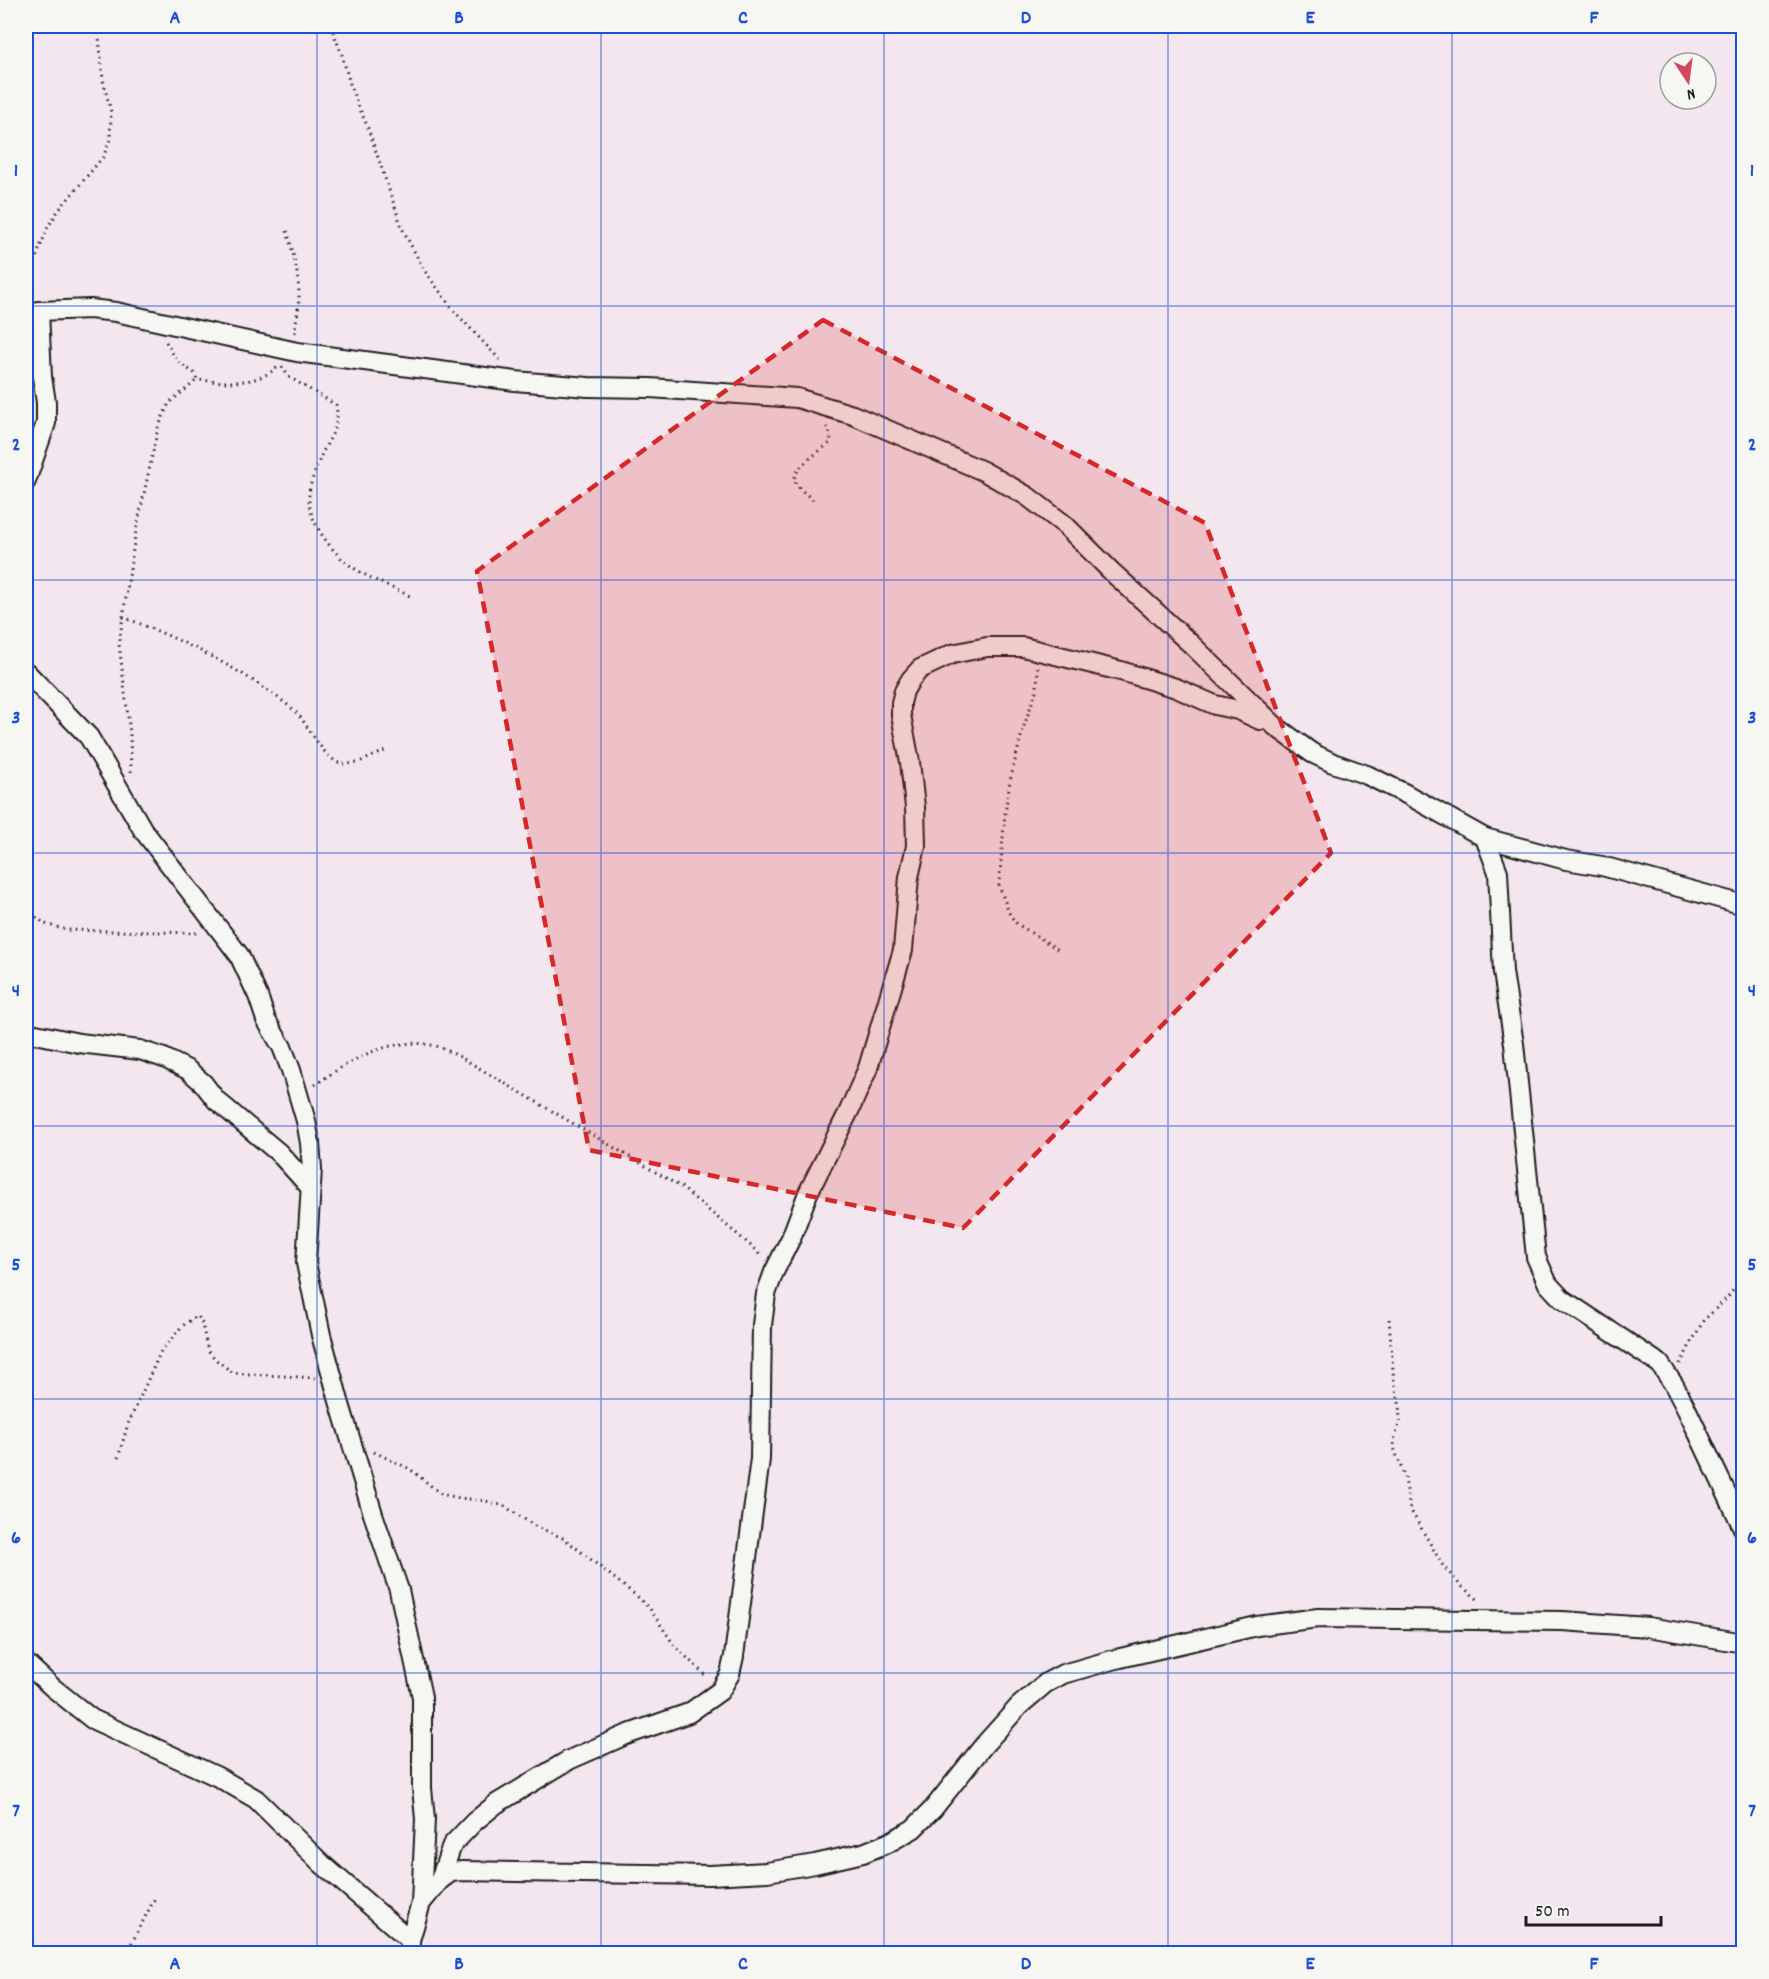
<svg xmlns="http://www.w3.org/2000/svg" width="1769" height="1979" viewBox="0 0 1769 1979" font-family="Dekko,sans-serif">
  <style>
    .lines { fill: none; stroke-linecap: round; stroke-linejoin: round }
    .street-casing { stroke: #1c1c1c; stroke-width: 22 }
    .path { stroke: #1c1c1c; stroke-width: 3; stroke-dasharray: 1.5 4.5; stroke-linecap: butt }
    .street { stroke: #f6f6f2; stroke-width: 18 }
    .marked { fill: #d62828; fill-opacity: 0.2; stroke: #d62828; stroke-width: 4.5; stroke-dasharray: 12 8; stroke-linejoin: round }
    .grid { fill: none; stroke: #1d4ed8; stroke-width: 1.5; stroke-opacity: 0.55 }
    .neatline { fill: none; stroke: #1d4ed8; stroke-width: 2 }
    .grid-label { font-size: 20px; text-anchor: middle; font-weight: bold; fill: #1d4ed8 }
  </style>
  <rect width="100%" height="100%" fill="#f4e6ef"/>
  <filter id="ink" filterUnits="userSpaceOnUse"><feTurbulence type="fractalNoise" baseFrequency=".0167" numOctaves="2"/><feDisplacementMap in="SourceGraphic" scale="12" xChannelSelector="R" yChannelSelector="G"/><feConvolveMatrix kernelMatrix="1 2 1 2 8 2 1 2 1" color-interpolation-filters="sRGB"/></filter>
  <g filter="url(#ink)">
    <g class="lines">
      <g class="street-casing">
        <g id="street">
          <polyline points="26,321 39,311 90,309 116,312 297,352 515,381 588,387 650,388 797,398 853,415 983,471 1027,496 1065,525 1113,573 1191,644 1275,726 1312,753 1333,763 1367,775 1406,794 1485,838 1566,860 1602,866 1744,905"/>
          <polyline points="26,481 46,423 46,402 42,377 39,311"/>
          <polyline points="26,672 89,737 143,830 239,955 258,996 266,1020 282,1047 291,1070 306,1121 310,1143 312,1169 306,1263 321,1335 339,1401 373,1514 399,1590 422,1697 422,1788 425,1819 421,1903"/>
          <polyline points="1485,838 1498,872 1503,972 1514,1044 1536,1257 1548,1284 1562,1299 1660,1364 1674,1385 1687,1410 1744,1530"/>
          <polyline points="26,1032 79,1043 140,1050 164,1058 188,1070 203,1083 216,1100 279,1153 309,1186"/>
          <polyline points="26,1663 52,1687 92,1719 218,1777 256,1799 322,1864 410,1940"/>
          <polyline points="440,1880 451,1872 462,1871 710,1875 767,1872 815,1864 863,1853 888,1843 913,1829 933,1809 984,1745 1019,1706 1046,1683 1063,1674 1112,1660 1257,1626 1318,1618 1562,1621 1648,1627 1744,1643"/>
          <polyline points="410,1954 410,1940 421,1903 440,1880 452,1845 474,1822 496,1804 569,1760 626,1735 689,1713 720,1691 730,1674 734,1656 760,1459 762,1325 766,1294 774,1272 791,1238 808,1193 849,1111 868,1068 903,950 909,877 916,846 915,807 910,762 901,715 901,703 904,691 911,679 920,669 952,654 987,647 1023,647 1121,671 1176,688 1215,705 1238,710 1260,720"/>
        </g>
      </g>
      <g class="path">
        <polyline points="331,26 342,55 352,91 368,128 402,228 414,251 424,270 454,311 502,362"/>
        <path d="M287,231C293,253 299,274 299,297C299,310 295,322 295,335"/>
        <polyline points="34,295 29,291 30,273 48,227 58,211 103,157 110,140 111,112 103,80 98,26"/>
        <path d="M166,342L177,361L194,373L197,380C226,382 256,387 280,365"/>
        <path d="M282,367L289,377L336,405C341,429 326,441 319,461C315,471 309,486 309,496C307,518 328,546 343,560C362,576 389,586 412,597"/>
        <path d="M813,500C808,495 798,489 795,482C790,470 821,450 830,443L831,436L826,426"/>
        <path d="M123,617C182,640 239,667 289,706C307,719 318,752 337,762C351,769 372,756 385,751"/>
        <polyline points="1038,667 1037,688 1023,729 1010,781 1005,813 999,886 1010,915 1017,924 1059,950"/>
        <polyline points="131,772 130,733 119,644 135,536 158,428 169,403 197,380"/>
        <polyline points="36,917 45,924 67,930 199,933"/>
        <path d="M315,1085C350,1060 391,1035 436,1046C445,1049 454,1054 462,1058L681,1187L756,1250L761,1257"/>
        <polyline points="1389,1319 1394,1382 1399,1402 1400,1421 1394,1440 1394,1448 1405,1478 1410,1509 1443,1566 1460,1585 1480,1601"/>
        <polyline points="1680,1364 1703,1321 1728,1297 1744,1276"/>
        <polyline points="374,1452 410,1469 441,1494 459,1498 486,1501 504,1506 535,1526 565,1539 639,1598 650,1609 674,1645 707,1677"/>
        <polyline points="118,1458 128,1424 161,1351 182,1326 197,1316 201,1320 208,1350 215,1359 233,1373 316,1378"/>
        <polyline points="126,1954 156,1896"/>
        <polyline points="381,1954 393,1948"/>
      </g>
      <use href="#street" class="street"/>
    </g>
  </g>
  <path class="marked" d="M823,320L1205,523L1331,853L963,1228L589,1150L477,571Z"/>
  <path class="grid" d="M317,26V1954M601,26V1954M884,26V1954M1168,26V1954M1452,26V1954M26,306H1744M26,580H1744M26,853H1744M26,1126H1744M26,1399H1744M26,1673H1744"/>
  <rect width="1769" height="1979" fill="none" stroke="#f6f6f2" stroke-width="66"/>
  <g transform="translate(1688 81) rotate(167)"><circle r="28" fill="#f6f6f2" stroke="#9f9f9c" stroke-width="1.5"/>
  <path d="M0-4.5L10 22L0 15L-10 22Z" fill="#d1495b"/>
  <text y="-9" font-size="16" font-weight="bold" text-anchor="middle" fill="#1c1c1c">N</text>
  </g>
  <path d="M1526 1916v9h135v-9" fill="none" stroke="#1c1c1c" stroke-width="3"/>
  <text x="1535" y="1916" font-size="18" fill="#1c1c1c" stroke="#f6f6f2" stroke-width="4.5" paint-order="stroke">50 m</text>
  <rect x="33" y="33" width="1703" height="1913" class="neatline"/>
  <g class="grid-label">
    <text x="175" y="23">A</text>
    <text x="459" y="23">B</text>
    <text x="743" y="23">C</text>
    <text x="1026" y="23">D</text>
    <text x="1310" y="23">E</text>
    <text x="1594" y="23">F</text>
    <text x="16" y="176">1</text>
    <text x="1752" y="176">1</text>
    <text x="16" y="450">2</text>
    <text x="1752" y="450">2</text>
    <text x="16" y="723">3</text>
    <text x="1752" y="723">3</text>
    <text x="16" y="996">4</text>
    <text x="1752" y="996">4</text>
    <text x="16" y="1270">5</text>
    <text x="1752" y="1270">5</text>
    <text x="16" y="1543">6</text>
    <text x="1752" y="1543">6</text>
    <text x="16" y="1816">7</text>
    <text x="1752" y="1816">7</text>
    <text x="175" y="1969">A</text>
    <text x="459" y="1969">B</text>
    <text x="743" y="1969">C</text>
    <text x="1026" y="1969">D</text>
    <text x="1310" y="1969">E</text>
    <text x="1594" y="1969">F</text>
  </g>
</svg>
